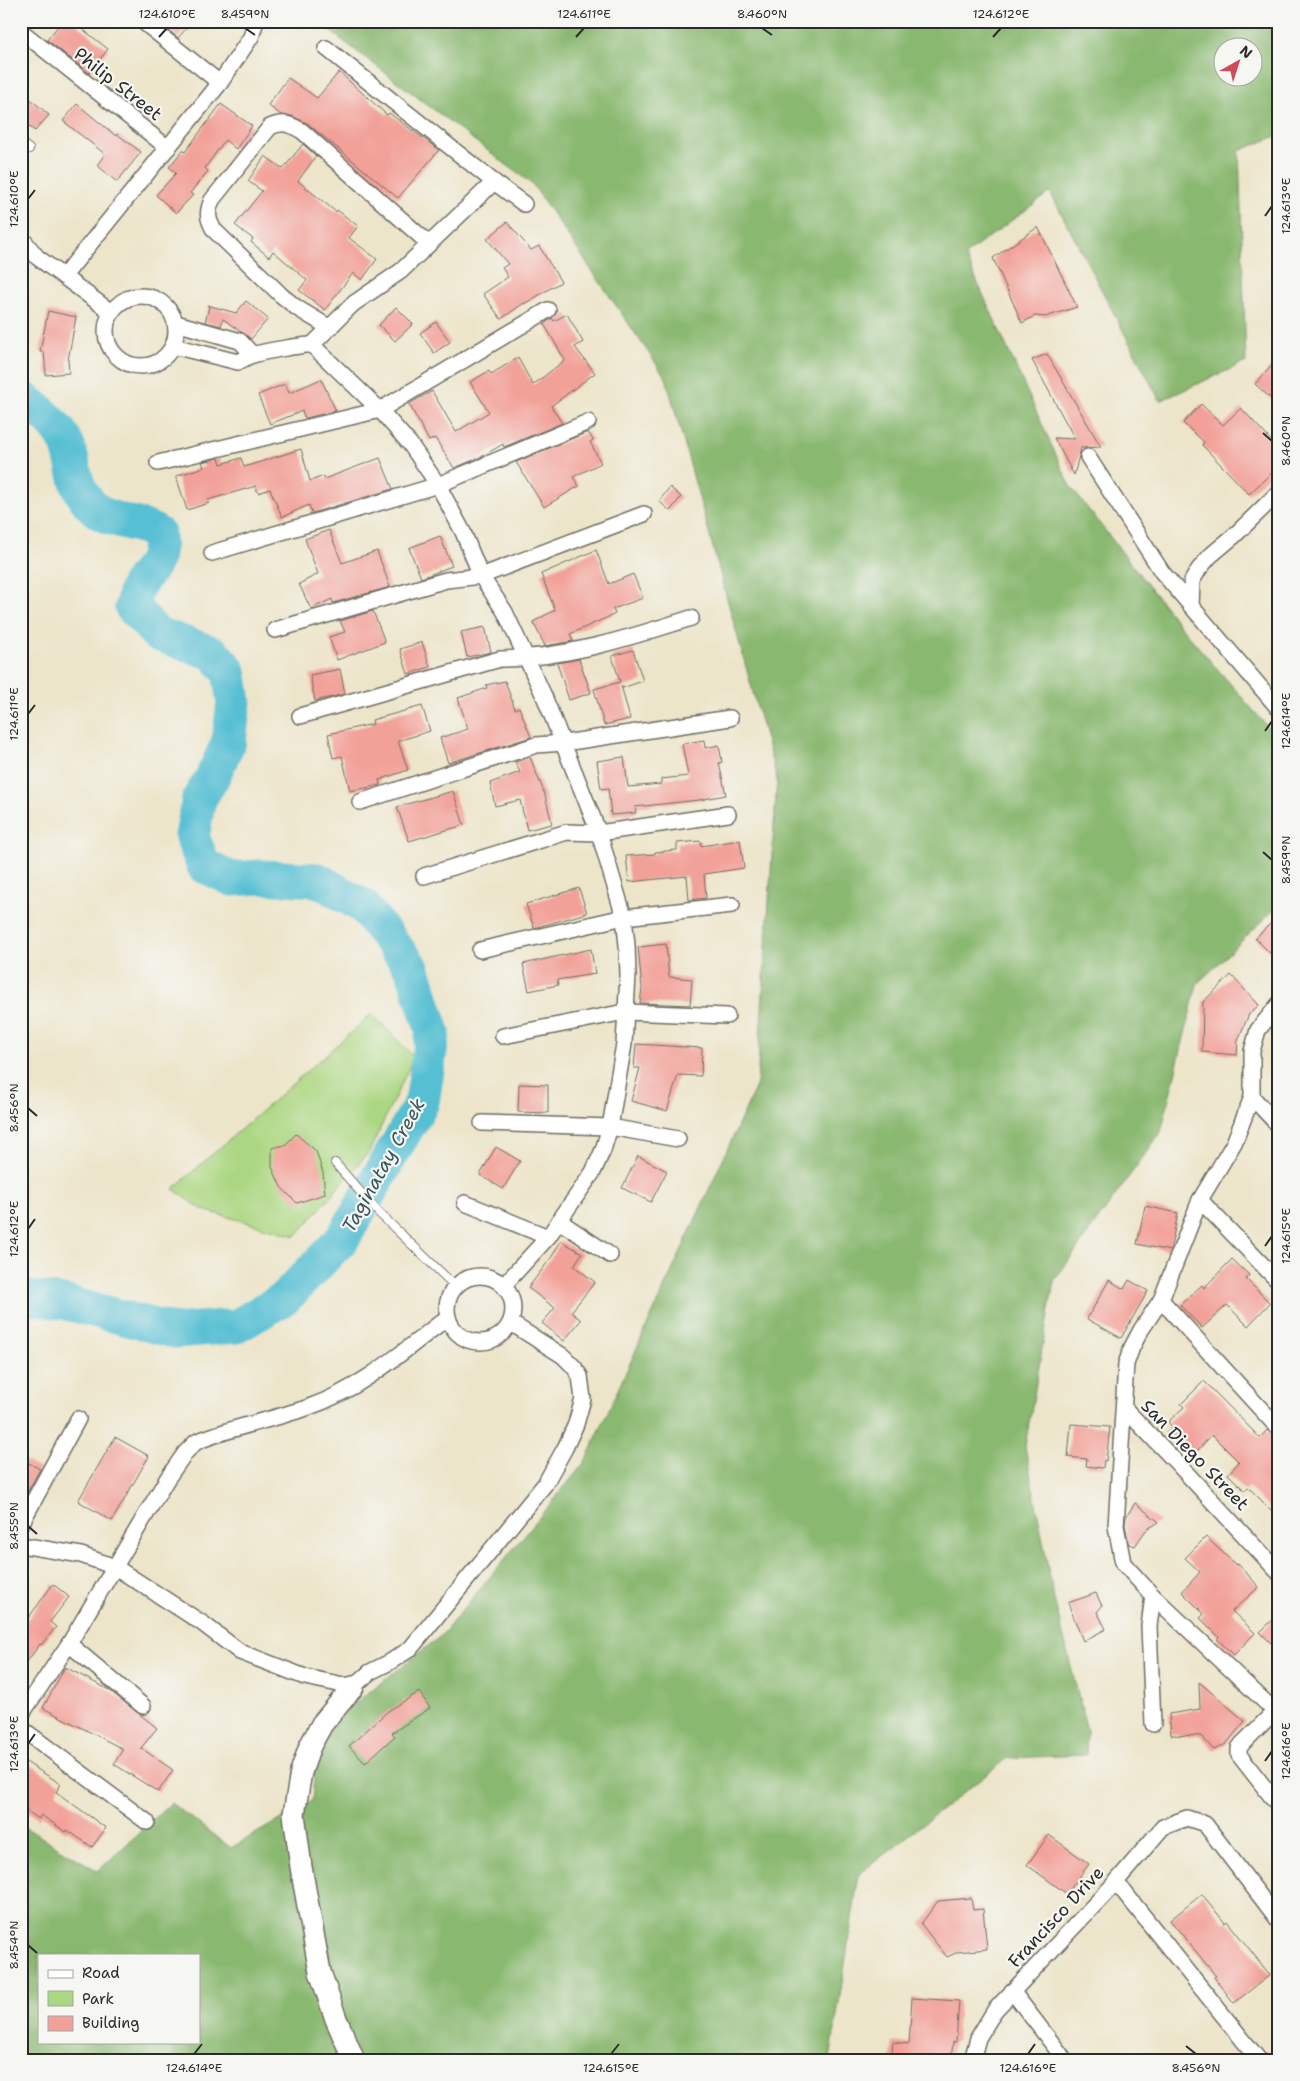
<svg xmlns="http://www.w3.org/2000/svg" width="1300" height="2081" viewBox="0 0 1300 2081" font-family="'Shantell Sans',sans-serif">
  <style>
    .green { fill: #acd782; stroke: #6c8156 }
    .forest { fill: #89b870; stroke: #5a724e; fill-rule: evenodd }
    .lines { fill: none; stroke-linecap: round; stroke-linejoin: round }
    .river { stroke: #56bfd3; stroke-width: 35 }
    .building { fill: #f2a199 }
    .lane-casing { stroke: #6f6c63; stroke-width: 10 }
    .street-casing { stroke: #6f6c63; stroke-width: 18 }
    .secondary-casing { stroke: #6f6c63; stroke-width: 24 }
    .lane { stroke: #fff; stroke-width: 8 }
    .street { stroke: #fff; stroke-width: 15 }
    .secondary { stroke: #fff; stroke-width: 21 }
    .ticks { fill: none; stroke: #2b2b2b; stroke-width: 2 }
    .labels { text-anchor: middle; stroke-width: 4.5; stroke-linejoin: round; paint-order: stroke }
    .street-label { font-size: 18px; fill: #2b2b2b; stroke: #f6f6f2 }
    .water-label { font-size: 19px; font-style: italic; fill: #38575d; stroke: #f6f6f2 }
    .neatline { fill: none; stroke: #2b2b2b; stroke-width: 2 }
    .ticks-label { font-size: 12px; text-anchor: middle; fill: #2b2b2b }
  </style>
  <rect width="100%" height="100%" fill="#f6f6f2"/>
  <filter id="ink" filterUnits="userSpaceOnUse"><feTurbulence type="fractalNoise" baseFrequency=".02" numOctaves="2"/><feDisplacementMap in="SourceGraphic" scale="10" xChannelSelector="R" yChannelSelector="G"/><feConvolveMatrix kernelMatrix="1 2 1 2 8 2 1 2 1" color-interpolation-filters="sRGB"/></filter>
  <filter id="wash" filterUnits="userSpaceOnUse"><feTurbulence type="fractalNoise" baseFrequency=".0096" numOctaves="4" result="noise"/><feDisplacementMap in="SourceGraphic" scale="20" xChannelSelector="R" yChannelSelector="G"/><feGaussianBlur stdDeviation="1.12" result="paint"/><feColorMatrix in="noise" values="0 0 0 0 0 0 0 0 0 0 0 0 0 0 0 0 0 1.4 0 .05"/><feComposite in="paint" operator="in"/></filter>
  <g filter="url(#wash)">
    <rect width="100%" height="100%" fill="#ede5ca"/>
    <polygon class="green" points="372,1014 414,1057 369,1152 296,1236 203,1210 173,1189"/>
    <path class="forest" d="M317,21H1279V135L1239,151L1246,362L1160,401L1050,192L965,255L1070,486L1181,627L1279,740V905L1197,984L1161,1132L1054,1281L1025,1446L1054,1599L1087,1730L1086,1755L1008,1758L859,1874L830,2060H21V1825L98,1871L171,1803L231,1848L312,1801L316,1752L337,1717L442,1635L585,1462L757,1084L777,779L666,378L533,185ZM1222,48H1252V78H1222ZM39,1955H199V2042H39Z"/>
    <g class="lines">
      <path class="river" d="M21,402L26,400C41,411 60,427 67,444C76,467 72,483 90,504C108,525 137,519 158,534C161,567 151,564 137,587C134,593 134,601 132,607L157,634L213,653L229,671L234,702L229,741L212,778L199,799L192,837L204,866L232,879L262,877L318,880L363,906L412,968L433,1032L422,1102L343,1238L285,1298L237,1326L174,1331L63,1302L21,1297"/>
    </g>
    <g id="blocks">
      <g class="building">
        <polygon points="62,21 72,21 108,49 89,73 47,40"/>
        <polygon points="157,21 193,21 178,38"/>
        <polygon points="339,72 387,115 389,113 439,150 398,198 307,123 292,116 281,115 268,105 288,78 317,98"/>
        <polygon points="21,91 49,115 35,131 21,120"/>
        <polygon points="77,104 116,136 117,134 141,152 117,182 97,165 105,154 63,121"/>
        <polygon points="221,104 252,126 236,149 225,140 205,168 208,171 190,193 193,195 176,213 156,195 176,173 169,167 183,150 185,152"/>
        <polygon points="303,144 316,156 298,181 336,212 337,210 358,226 349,238 377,259 362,280 353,273 325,310 299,290 307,280 273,251 269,257 251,242 253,239 235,225 262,191 248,181 265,156 283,169"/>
        <polygon points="507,222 531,250 539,246 561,282 524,304 524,303 501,319 483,294 508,277 502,268 508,264 487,239"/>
        <polygon points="1038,227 1077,307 1045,317 1035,316 1022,323 993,258"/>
        <polygon points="246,301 268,319 251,339 223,319 221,326 205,322 209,307 207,305 236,313"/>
        <polygon points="396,307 413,324 395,341 379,325"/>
        <polygon points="48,311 76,317 68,360 69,373 46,375 44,352 40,352"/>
        <polygon points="567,314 583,342 575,347 595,373 551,406 562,423 504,447 503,444 481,457 454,468 435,438 429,441 409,404 432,391 456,432 489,412 470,382 489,371 491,374 518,358 533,385 565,360 544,324 552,318 554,321"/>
        <polygon points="436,322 450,342 434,353 420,333"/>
        <polygon points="1047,354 1101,447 1081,448 1074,475 1054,438 1075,439 1032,360"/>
        <polygon points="1279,358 1279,406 1255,384"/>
        <polygon points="321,379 336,411 305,418 302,411 270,424 258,395 285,384 289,393"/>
        <polygon points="1201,404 1223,425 1241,408 1279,449 1279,466 1249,494 1202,445 1204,442 1183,423"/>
        <polygon points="588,432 593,440 590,442 601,463 573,477 579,486 544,507 516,462"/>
        <polygon points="301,449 310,481 324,476 324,479 380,458 393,489 312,513 309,505 282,517 270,489 258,493 256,486 208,500 209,503 187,510 176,476 204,467 202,462 219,458 221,464 241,458 244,467"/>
        <polygon points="670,487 681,497 670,511 659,501"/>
        <polygon points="329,530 342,563 377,551 390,587 333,603 332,599 311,609 299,584 318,574 305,539"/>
        <polygon points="440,536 452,566 421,578 409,548"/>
        <polygon points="596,550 609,584 633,574 643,598 613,609 615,614 570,634 573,641 545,646 533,622 555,610 541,574"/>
        <polygon points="373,611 385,642 337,660 329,637 345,632 340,621"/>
        <polygon points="485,627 491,652 467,657 461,632"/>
        <polygon points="422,642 430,667 408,674 400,649"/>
        <polygon points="633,650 643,681 622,688 621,685 630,719 604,725 594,689 620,682 612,656"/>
        <polygon points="579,659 591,693 569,700 557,663"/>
        <polygon points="340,669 345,694 315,701 310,675"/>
        <polygon points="505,681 515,709 519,707 531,737 448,763 440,738 468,729 458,698 487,688 486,685"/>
        <polygon points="422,706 430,731 398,741 408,770 379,780 380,785 350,791 342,756 333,758 328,734 373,724 372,720"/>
        <polygon points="704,740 705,748 719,745 722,762 719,763 726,795 699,800 635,807 636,813 611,815 608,788 601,789 597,761 624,757 628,787 661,784 661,779 688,776 682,744"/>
        <polygon points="530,757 545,795 552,824 527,830 520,800 495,806 490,783 520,772 515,762"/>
        <polygon points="453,791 464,825 409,841 397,807"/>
        <polygon points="740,840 744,868 704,874 706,898 689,900 687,876 629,882 626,856 655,854 655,852 677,850 677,843 701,841 701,846"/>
        <polygon points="579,888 587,913 534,928 526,904"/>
        <polygon points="1279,916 1279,962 1255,938"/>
        <polygon points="666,944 669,977 692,979 690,1005 640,1003 642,988 638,947"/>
        <polygon points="591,949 595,974 557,980 558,985 529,991 523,964"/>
        <polygon points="1231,975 1259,1005 1249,1014 1238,1040 1237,1055 1202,1052 1203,1002"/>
        <polygon points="636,1044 702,1048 701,1076 678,1075 667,1111 631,1101 640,1068 634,1068"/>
        <polygon points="519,1084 548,1085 548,1113 518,1112"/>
        <polygon points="296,1134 316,1151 323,1173 325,1194 297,1203 281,1187 272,1167 272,1148 285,1145"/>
        <polygon points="496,1147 520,1161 503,1189 480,1175"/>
        <polygon points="638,1156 667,1171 651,1202 622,1188"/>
        <polygon points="1145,1206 1178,1213 1170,1251 1137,1244"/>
        <polygon points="561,1241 582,1253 574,1266 595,1282 571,1312 581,1320 564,1341 542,1323 555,1308 528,1288 551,1258"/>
        <polygon points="1232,1259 1249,1275 1246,1279 1270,1303 1248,1326 1227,1305 1202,1328 1180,1305 1202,1285 1204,1288"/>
        <polygon points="1109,1280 1124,1289 1129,1280 1148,1291 1121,1338 1087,1319"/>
        <polygon points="1204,1381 1260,1438 1267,1430 1279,1441 1279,1518 1248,1487 1245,1491 1228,1474 1239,1462 1212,1435 1192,1456 1166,1433 1172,1427 1168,1422 1184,1407 1181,1404"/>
        <polygon points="1071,1424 1110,1427 1106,1461 1104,1460 1103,1468 1086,1466 1087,1459 1068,1457"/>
        <polygon points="115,1437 149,1456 112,1521 78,1501"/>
        <polygon points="21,1459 40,1469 21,1504"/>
        <polygon points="1135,1503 1159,1522 1146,1530 1135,1546 1129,1544 1125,1525 1126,1517"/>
        <polygon points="1206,1537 1236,1565 1238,1564 1259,1587 1232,1611 1255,1633 1234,1655 1217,1639 1219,1637 1200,1618 1204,1614 1182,1592 1200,1572 1185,1558"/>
        <polygon points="53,1584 69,1597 50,1622 56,1627 41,1645 40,1644 21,1670 21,1628"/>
        <polygon points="1096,1593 1102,1606 1097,1612 1106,1629 1083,1641 1068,1603"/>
        <polygon points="1279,1614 1279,1651 1260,1632"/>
        <polygon points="65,1667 109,1690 157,1728 141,1748 173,1770 158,1792 114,1764 123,1749 43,1708"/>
        <polygon points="1199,1682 1245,1721 1226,1744 1214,1750 1201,1736 1171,1735 1169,1714 1200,1709"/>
        <polygon points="419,1692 430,1708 392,1733 395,1736 365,1763 349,1746 388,1711"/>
        <polygon points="21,1759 61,1784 56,1792 106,1828 92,1847 67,1830 66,1832 41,1815 39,1819 21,1807"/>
        <polygon points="1049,1835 1089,1864 1067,1894 1027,1865"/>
        <polygon points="1202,1894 1225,1923 1227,1921 1270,1975 1234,2003 1214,1977 1216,1976 1170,1920"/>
        <polygon points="971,1898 973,1910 983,1909 987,1949 958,1952 947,1957 921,1924 938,1901"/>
        <polygon points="912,1998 959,2001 956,2042 953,2042 951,2060 891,2060 893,2042 909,2044"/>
      </g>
    </g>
  </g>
  <g filter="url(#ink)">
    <use href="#blocks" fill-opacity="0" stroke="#6f6c63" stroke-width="1"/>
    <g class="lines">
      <g class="lane-casing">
        <g id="lane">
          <polyline points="21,143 29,149"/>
          <polyline points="335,1163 379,1213 455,1286"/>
        </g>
      </g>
      <g class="street-casing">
        <g id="street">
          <polyline points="142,21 220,83"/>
          <polyline points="21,31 168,148"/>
          <polyline points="326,48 494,182 524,204"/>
          <polyline points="21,237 37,257 111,312"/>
          <polyline points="64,276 220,83 251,37 256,21"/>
          <circle cx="141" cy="331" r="35"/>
          <polyline points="176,323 240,341 253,355"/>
          <path d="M330,328L297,308L281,295L214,230C207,218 207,212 212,200L270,127C283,121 290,124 302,131L428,243"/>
          <polyline points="312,345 353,304 401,271 494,182"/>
          <path d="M173,346L238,362C243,360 248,356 253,355C260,352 307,344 312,345L380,410L410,444L438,485L463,532L481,576L505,612L544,696L599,833L624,917L627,945L628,975L624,1044L610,1127L603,1150L593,1172L548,1237L504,1285"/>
          <polyline points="1088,457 1162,572 1279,709"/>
          <polyline points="158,463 380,410 548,310"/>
          <polyline points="212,553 438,485 588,422"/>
          <polyline points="1191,606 1192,581 1199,569 1210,556 1235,535 1279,492"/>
          <polyline points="275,630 446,580 481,576 644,514"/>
          <path d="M300,716L500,659C566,658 629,638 691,618"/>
          <polyline points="360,802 536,745 564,743 730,718"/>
          <polyline points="424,876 567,832 599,833 728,814"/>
          <polyline points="480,950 624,917 732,905"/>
          <polyline points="503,1036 625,1012 727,1016"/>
          <polyline points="1252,1097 1279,1126"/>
          <polyline points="482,1123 610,1127 678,1139"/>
          <polyline points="1200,1200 1279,1282"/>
          <polyline points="465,1203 548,1237"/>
          <polyline points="559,1221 610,1255"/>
          <circle cx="480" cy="1309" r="33"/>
          <polyline points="1161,1300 1279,1429"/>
          <polyline points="1124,1408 1176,1462 1279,1573"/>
          <polyline points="21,1524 78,1419"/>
          <polyline points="21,1545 81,1555 115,1567 202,1623 240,1652 305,1677 353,1687 370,1672 390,1662 410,1649 545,1484 565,1448 576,1424 583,1399 580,1376 574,1367 563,1356 511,1323"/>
          <polyline points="1153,1596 1279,1715"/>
          <polyline points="69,1644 143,1706"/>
          <polyline points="1279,1707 1243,1743 1239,1748 1239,1755 1279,1806"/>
          <path d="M21,1715L69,1644L167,1479L185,1453L196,1442C232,1427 272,1420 309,1407C361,1389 405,1350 448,1317"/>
          <polyline points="1153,1724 1149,1626 1153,1596 1123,1563 1116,1526 1126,1364 1132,1347 1141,1330 1161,1300 1200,1200 1234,1143 1252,1097 1252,1051 1258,1030 1279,1004"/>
          <polyline points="21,1728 147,1822"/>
          <polyline points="1116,1882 1259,2060"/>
          <polyline points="1012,1991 1065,2060"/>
          <polyline points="972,2060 978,2038 995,2010 1116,1882 1163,1827 1187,1818 1205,1824 1279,1921"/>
        </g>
      </g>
      <g class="secondary-casing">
        <polyline id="secondary" points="353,1687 322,1724 310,1746 301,1772 294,1814 301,1867 320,1972 336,2019 354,2060"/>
      </g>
      <use href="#lane" class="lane"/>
      <use href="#street" class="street"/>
      <use href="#secondary" class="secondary"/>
    </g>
  </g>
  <path class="ticks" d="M245,28L255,35M762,28L772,35M159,37L167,28M576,37L584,28M993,37L1001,28M28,199L35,190M1265,216L1272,206M1263,433L1272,441M28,714L35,705M1265,731L1272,721M1263,852L1272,860M28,1108L37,1116M28,1229L35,1219M1265,1246L1272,1236M28,1526L37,1534M28,1744L35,1734M1265,1761L1272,1751M28,1945L37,1953M1186,2046L1196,2054M194,2054L202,2044M611,2054L619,2044M1028,2054L1035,2044"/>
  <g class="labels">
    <g class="street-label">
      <text transform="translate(118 84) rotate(38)" y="6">Philip Street</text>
      <text transform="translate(1195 1455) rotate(46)" y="6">San Diego Street</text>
      <text transform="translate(1056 1917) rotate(-47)" y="6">Francisco Drive</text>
    </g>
    <g class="water-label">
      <text transform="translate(383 1165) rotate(-61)" y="7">Taginatay Creek</text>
    </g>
  </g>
  <rect width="1300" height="2081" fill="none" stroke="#f6f6f2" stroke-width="55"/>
  <rect x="38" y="1954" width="162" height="90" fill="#f6f6f2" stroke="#a5a5a2"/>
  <rect x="48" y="1970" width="25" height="8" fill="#ffffff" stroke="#a5a5a2"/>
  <text x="82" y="1978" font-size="15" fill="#2b2b2b">Road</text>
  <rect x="48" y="1991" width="25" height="15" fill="#acd782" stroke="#a5a5a2"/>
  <text x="82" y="2004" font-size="15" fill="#2b2b2b">Park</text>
  <rect x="48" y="2016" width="25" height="15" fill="#f2a199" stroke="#a5a5a2"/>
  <text x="82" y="2028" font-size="15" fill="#2b2b2b">Building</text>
  <g transform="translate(1238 62) rotate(39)"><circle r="24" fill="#f6f6f2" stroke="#a5a5a2"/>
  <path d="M0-4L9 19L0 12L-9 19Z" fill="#d1495b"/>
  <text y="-8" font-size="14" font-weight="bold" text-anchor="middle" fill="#2b2b2b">N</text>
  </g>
  <rect x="28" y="28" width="1244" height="2026" class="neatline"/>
  <g class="ticks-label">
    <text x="167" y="18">124.610°E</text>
    <text x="245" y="18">8.459°N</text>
    <text x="584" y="18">124.611°E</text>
    <text x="762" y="18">8.460°N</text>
    <text x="1001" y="18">124.612°E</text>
    <text transform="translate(14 199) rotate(-90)" y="4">124.610°E</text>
    <text transform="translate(1286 206) rotate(-90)" y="4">124.613°E</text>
    <text transform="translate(1286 441) rotate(-90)" y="4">8.460°N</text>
    <text transform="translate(14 714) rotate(-90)" y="4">124.611°E</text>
    <text transform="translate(1286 721) rotate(-90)" y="4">124.614°E</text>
    <text transform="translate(1286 860) rotate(-90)" y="4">8.459°N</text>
    <text transform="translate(14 1108) rotate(-90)" y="4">8.456°N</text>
    <text transform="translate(14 1229) rotate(-90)" y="4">124.612°E</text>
    <text transform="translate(1286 1236) rotate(-90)" y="4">124.615°E</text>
    <text transform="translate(14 1526) rotate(-90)" y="4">8.455°N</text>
    <text transform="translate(14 1744) rotate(-90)" y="4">124.613°E</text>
    <text transform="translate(1286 1751) rotate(-90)" y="4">124.616°E</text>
    <text transform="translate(14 1945) rotate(-90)" y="4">8.454°N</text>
    <text x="194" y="2072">124.614°E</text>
    <text x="611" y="2072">124.615°E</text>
    <text x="1028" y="2072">124.616°E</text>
    <text x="1196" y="2072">8.456°N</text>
  </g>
</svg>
